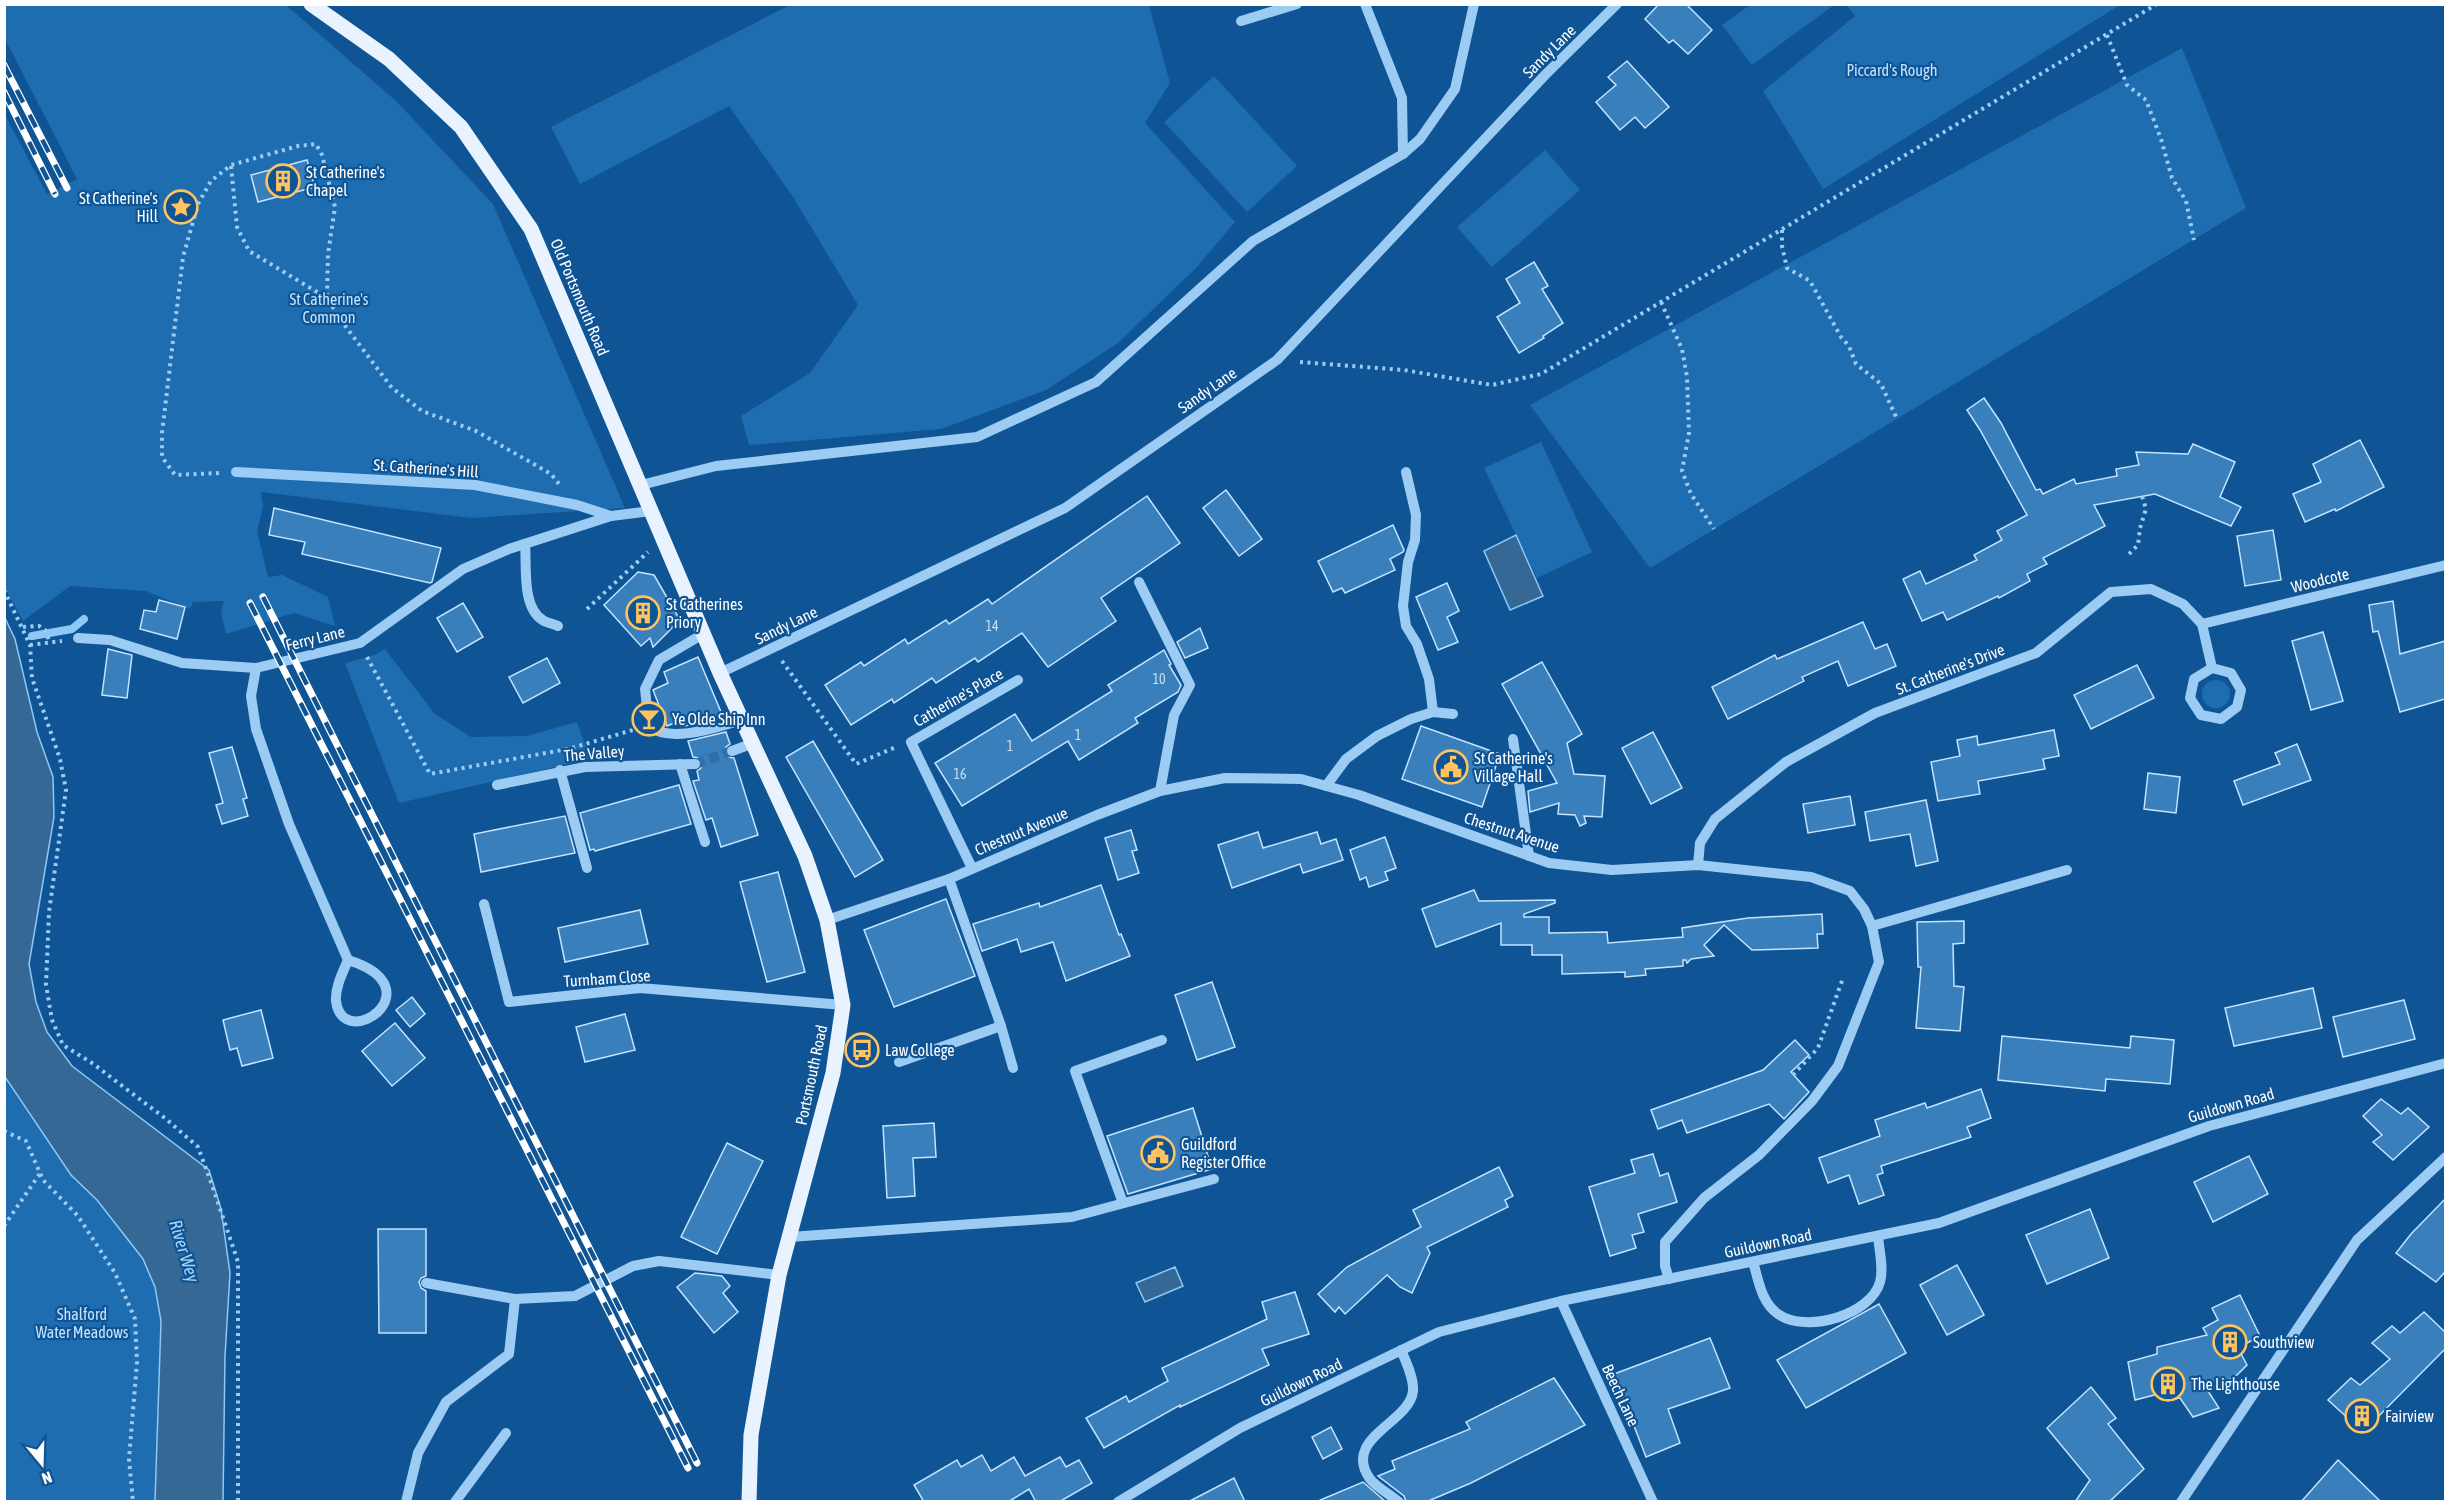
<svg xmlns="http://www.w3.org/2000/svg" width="2450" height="1506" viewBox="0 0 2450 1506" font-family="'Asap Condensed',sans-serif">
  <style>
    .green { fill: #1e6db1 }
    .water { fill: #366896; stroke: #8dc8f7; stroke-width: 1.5 }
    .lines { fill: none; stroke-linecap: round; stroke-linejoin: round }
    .stream { stroke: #8dc8f7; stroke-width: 8 }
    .building { fill: #387fbc; stroke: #c4e3fe; stroke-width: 1.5 }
    .minor-tunnel { stroke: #336ea4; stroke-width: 10; stroke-dasharray: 10 5; stroke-linecap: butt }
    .path { stroke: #9ccbf4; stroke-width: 4; stroke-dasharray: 3 4.5; stroke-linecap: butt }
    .minor { stroke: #9ccbf4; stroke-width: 10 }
    .major { stroke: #e9f3ff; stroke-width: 15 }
    .rail-casing { stroke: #fff; stroke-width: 7 }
    .rail { stroke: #0f5494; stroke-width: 4.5; stroke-dasharray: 14; stroke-linecap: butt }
    .labels { text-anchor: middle; stroke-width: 4.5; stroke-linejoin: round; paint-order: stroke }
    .number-label { font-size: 14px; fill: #cddfee }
    .street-label { font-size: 16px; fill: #fff; stroke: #0f5494 }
    .park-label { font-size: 16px; fill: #c4e3fe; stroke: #0f5494 }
    .poi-label { font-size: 16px; fill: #fff; stroke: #0f5494; text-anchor: start }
    .water-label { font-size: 18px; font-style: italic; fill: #a8d5fb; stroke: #0f5494 }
  </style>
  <rect width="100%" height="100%" fill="#0f5494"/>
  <g class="green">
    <polygon points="5,5 286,5 396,101 493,204 625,508 471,518 261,492 263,507 257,531 268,577 282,575 328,597 335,626 294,613 226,634 221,612 224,601 193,602 190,609 146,591 70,586 23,621 4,586 4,113 47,194 77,179 5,39"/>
    <polygon points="790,5 1149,5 1170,83 1145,123 1235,222 1197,267 1118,343 1046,390 941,429 749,445 741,416 810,373 858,305 793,197 729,106 580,184 551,127"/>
    <polygon points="1834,5 1752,65 1722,25 1750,5"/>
    <polygon points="1847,5 2120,5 1823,189 1763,91 1855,16"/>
    <polygon points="2182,48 2246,208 1650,568 1530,405"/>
    <polygon points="1214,76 1297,166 1247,212 1164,122"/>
    <polygon points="1545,150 1580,190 1492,267 1457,227"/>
    <polygon points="1541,442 1592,552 1537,578 1484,468"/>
    <polygon points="385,649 435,714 471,737 527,736 577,722 590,759 399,803 345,663 374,655"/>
    <circle cx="2216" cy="694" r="14"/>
    <polygon points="4,1078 71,1175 97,1200 143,1259 155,1287 161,1321 155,1501 5,1501"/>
  </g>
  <g class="water">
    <polygon points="1516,535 1543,596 1510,610 1484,551"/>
    <polygon points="4,616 15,639 37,732 53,777 54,817 29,964 36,1002 47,1032 72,1066 209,1170 221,1209 230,1273 225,1356 223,1501 155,1501 161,1321 155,1287 143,1259 97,1200 71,1175 5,1077"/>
    <polygon points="1175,1267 1183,1286 1145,1302 1136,1283"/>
  </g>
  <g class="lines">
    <polyline class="stream" points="32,636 72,629 84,619"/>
  </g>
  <g class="building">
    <polygon points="1659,4 1686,4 1712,30 1688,54 1673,40 1669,43 1645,19"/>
    <polygon points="1627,61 1669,107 1645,128 1635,117 1620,130 1596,102 1616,85 1608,77"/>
    <polygon points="307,160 315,187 258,202 251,175"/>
    <polygon points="1534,262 1548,286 1542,289 1563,323 1543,336 1544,338 1519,353 1497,317 1520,303 1506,279"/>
    <polygon points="1984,398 2001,423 2036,490 2040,489 2043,494 2074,479 2076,484 2117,476 2116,469 2139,465 2136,452 2188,454 2193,444 2235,462 2220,497 2241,507 2231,526 2155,494 2094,505 2105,526 2043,558 2047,564 2027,574 2030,581 1999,598 1998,596 1947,620 1943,612 1922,621 1903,579 1920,571 1926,584 1977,560 1974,555 2002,540 1997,531 2027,515 1980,430 1967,410"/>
    <polygon points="2360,440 2384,487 2336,511 2335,509 2305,522 2293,494 2321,482 2313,464"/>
    <polygon points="1226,490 1262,539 1239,556 1203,508"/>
    <polygon points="1147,496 1180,543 1101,598 1116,621 1048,667 1022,633 978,662 975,658 936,683 932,678 894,703 892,699 851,725 825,685 861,662 864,666 905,639 908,644 946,620 949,624 988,599 992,604"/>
    <polygon points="274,508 441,548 432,582 430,583 302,554 305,542 269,535"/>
    <polygon points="1393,525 1404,550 1403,552 1390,559 1395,570 1345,593 1342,588 1333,592 1318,561"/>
    <polygon points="2273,530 2281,580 2245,586 2237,536"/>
    <polygon points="638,572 654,575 680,620 653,647 650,638 641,646 604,605"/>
    <polygon points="1447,583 1459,611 1447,617 1458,642 1438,650 1416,597"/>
    <polygon points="159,600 185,607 177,639 140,629 144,610 156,612"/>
    <polygon points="2393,601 2400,654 2445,641 2445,699 2400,712 2378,631 2373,632 2369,605"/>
    <polygon points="463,603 483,637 457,652 437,618"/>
    <polygon points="1863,622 1875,649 1887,644 1896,666 1848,686 1838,661 1802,677 1804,681 1728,719 1712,687 1775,655 1777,659"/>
    <polygon points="1200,628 1208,648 1185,658 1177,642"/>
    <polygon points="2323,632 2343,701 2311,710 2292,641"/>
    <polygon points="108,649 132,655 127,698 102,695"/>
    <polygon points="1164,650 1171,664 1169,665 1181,685 1178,692 1135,718 1138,723 1079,760 1068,741 962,806 935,763 1015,714 1032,741 1112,691 1108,685"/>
    <polygon points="698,657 721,712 721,718 684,726 682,720 667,726 653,690 668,683 664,672"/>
    <polygon points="547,658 560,683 523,703 509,677"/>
    <polygon points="1542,662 1582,734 1567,743 1574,774 1605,776 1602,817 1584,816 1586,823 1580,826 1575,815 1558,814 1559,803 1530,812 1528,791 1557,783 1502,684"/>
    <polygon points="2137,665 2154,698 2091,729 2074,695"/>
    <polygon points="1421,726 1500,754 1482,807 1402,779"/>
    <polygon points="2054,730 2059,756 2043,759 2045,769 1978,781 1980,794 1938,801 1931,762 1960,756 1957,740 1977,736 1978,745"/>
    <polygon points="726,732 730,744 726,747 725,753 728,757 734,758 758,835 721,847 712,818 706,820 693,781 699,780 697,771 701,768 702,763 699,758 693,757 688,741"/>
    <polygon points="1653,732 1682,788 1651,804 1622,748"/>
    <polygon points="813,741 883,860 855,877 786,757"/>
    <polygon points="2297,744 2311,780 2243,805 2234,781 2280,764 2275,753"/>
    <polygon points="232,747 247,798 243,799 248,816 222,824 216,805 223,803 209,753"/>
    <polygon points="2148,773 2180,777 2176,813 2144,809"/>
    <polygon points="679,785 691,824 595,851 594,849 590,850 580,813"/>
    <polygon points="1850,796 1855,825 1808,833 1803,804"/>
    <polygon points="1926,800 1938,861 1916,866 1910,834 1870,841 1865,812"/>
    <polygon points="565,816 575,853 481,872 474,834"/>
    <polygon points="1131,830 1137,850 1132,851 1139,873 1118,880 1105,838"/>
    <polygon points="1258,832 1263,848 1317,832 1321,844 1336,839 1343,860 1303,873 1300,864 1232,888 1218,845"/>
    <polygon points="1385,837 1396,868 1385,872 1388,880 1369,887 1366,877 1360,880 1350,850"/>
    <polygon points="778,872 805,972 767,982 740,882"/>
    <polygon points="1101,885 1119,935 1121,934 1130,956 1066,981 1053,942 1021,952 1017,939 982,951 973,924 1039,903 1040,907"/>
    <polygon points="1474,890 1479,901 1555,900 1555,903 1524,914 1524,917 1549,917 1549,933 1607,932 1608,943 1683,937 1682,928 1748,918 1822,914 1823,934 1817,934 1818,948 1752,950 1724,925 1704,945 1714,956 1691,959 1687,963 1686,960 1683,960 1683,966 1645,969 1646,975 1625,977 1625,972 1562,974 1562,955 1532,955 1532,945 1501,945 1501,923 1436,947 1422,909"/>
    <polygon points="946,899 975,976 894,1007 864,930"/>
    <polygon points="640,910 648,944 565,962 558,928"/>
    <polygon points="1964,921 1964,943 1953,944 1954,986 1964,987 1960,1031 1916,1028 1921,967 1918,967 1917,922"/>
    <polygon points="1212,982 1235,1047 1197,1060 1175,995"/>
    <polygon points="2313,988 2322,1028 2234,1046 2225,1008"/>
    <polygon points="412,997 425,1014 410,1027 396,1010"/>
    <polygon points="2404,1000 2415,1039 2343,1057 2333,1017"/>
    <polygon points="261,1010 273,1058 242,1066 237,1048 230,1050 223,1020"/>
    <polygon points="625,1014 635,1050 585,1062 576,1027"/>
    <polygon points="395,1023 425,1058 392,1086 362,1051"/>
    <polygon points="2002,1036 2130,1048 2131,1036 2174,1040 2170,1084 2106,1079 2105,1091 1998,1080"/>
    <polygon points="1795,1040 1809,1055 1791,1072 1809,1092 1784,1119 1769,1104 1687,1133 1682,1120 1658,1129 1651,1110 1763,1070"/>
    <polygon points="1981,1089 1991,1118 1967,1127 1971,1137 1881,1166 1883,1173 1877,1175 1884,1195 1859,1204 1849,1175 1828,1183 1819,1158 1880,1136 1875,1120 1925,1103 1927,1108"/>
    <polygon points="2381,1099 2401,1114 2408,1108 2429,1127 2393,1160 2373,1142 2382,1135 2363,1116"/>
    <polygon points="1193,1108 1212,1169 1128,1194 1107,1136"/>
    <polygon points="934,1123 936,1157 913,1158 915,1196 887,1198 883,1126"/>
    <polygon points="727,1143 763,1161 717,1254 681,1237"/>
    <polygon points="1653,1154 1660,1176 1668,1173 1677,1202 1638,1214 1644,1232 1632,1235 1636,1248 1610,1256 1589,1187 1635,1173 1631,1160"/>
    <polygon points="2249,1156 2268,1194 2213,1222 2194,1182"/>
    <polygon points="1499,1167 1513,1196 1505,1200 1508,1207 1427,1247 1430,1253 1412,1293 1400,1287 1387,1275 1345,1314 1339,1307 1335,1312 1318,1294 1347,1267 1421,1227 1413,1210"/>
    <polygon points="2445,1199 2445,1272 2436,1282 2396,1253 2411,1234"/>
    <polygon points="2090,1209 2109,1258 2047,1284 2026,1235"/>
    <polygon points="378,1229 426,1229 426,1276 421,1278 419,1282 421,1288 426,1291 426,1333 379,1333"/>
    <polygon points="1957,1265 1984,1315 1947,1335 1920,1285"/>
    <polygon points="695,1273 722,1276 730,1286 723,1293 738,1312 714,1333 677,1287"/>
    <polygon points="1295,1292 1309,1334 1262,1349 1269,1365 1180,1407 1180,1405 1104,1448 1086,1418 1126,1396 1129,1402 1168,1381 1162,1368 1267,1319 1262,1302"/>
    <polygon points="2240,1295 2260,1336 2238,1348 2247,1365 2237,1375 2208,1391 2219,1408 2193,1417 2180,1398 2169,1400 2166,1392 2135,1400 2128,1362 2157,1354 2157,1347 2207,1335 2203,1328 2218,1320 2212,1308"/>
    <polygon points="1879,1304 1906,1353 1806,1408 1777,1360"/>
    <polygon points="2424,1312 2445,1332 2445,1349 2363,1432 2328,1400 2351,1378 2360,1385 2390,1359 2372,1343 2392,1326 2400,1333"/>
    <polygon points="1710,1338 1730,1388 1668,1409 1680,1443 1646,1457 1614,1374"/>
    <polygon points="1554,1378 1585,1425 1471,1483 1426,1502 1406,1502 1404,1496 1378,1476 1395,1469 1392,1461 1470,1429 1466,1422"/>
    <polygon points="2091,1387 2116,1418 2108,1424 2144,1469 2109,1502 2075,1502 2090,1480 2047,1428"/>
    <polygon points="1331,1427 1342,1449 1323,1459 1312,1437"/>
    <polygon points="982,1455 991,1471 1014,1457 1025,1476 1060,1457 1066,1467 1079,1460 1092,1483 1059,1502 1036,1502 1029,1489 1008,1502 924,1502 914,1485 957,1460 961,1467"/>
    <polygon points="2338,1460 2381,1502 2301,1502"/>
    <polygon points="1234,1478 1245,1502 1188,1502"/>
    <polygon points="1363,1482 1386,1502 1318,1502 1318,1501"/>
  </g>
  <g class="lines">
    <polyline class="minor-tunnel" points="695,764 732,751"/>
    <g class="path">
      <polyline points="2107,35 2127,85 2146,100 2161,139 2172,178 2186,201 2194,240"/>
      <polyline points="231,166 237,227 249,251 327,298"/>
      <polyline points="1782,230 1782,246 1787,268 1810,281 1841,337 1849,346 1856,364 1881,384 1897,419"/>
      <polyline points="1661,302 1682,349 1687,377 1689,433 1682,471 1691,494 1714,529"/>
      <polyline points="1300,362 1404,370 1492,385 1541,374 2157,4"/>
      <polyline points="219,473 175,475 162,457 162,433 183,257 198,204 211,181 231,165 298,146 316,144 322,155 335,207 328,254 327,298 343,323 392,388 422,411 476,431 551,474 559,484"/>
      <polyline points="2129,554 2138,545 2140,528 2146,509 2142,496"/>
      <polyline points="4,590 30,645 32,678 60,759 66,790 49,912 46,985 52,1020 63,1045 92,1063 166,1119 198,1147 212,1185 238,1262 238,1502"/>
      <polyline points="587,609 648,552"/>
      <polyline points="23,627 39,626 45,630 50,643"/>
      <polyline points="30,645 62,641"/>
      <polyline points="367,657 430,774 568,749 633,730"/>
      <polyline points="782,661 856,764 896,747"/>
      <polyline points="1793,1075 1818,1048 1843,978"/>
      <polyline points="4,1131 26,1141 43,1180 78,1216 115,1273 135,1319 137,1362 129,1459 133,1502"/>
      <polyline points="4,1226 41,1172"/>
    </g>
    <g class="minor">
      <polyline points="1365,4 1402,98 1403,154"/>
      <polyline points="1241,21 1297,4"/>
      <polyline points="236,472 475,485 577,505 611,516"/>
      <polyline points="1406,472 1416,515 1415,540 1408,562 1403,606 1406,626 1417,644 1429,679 1433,712"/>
      <polyline points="641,485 716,466 977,437 1096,382 1253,241 1403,154 1420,139 1455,89 1474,4"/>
      <path d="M525,544C527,565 521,609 544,621C548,623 554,624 558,626"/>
      <polyline points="1139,582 1190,685 1174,715 1160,791"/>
      <polyline points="2202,624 2446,565"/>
      <path d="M703,634L659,660L645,689L649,726C670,744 717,727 741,720"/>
      <polyline points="78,638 110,640 182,663 256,668 360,643 463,569 509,549 611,516 651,511"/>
      <path d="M256,668L251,696L256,729L289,824L348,960C438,988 343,1055 336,1001C335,987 343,972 348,960"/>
      <polyline points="720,673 1065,508 1277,360 1546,74 1617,4"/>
      <polyline points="1513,739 1529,856"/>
      <polyline points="732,751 751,744"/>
      <polyline points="680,764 705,842"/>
      <polyline points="560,770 587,868"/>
      <polyline points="497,785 585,767 695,764"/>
      <polyline points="1326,786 1346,759 1377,736 1411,719 1433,712 1453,714"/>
      <polyline points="1698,865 1700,843 1715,819 1786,762 1875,713 2036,653 2111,592 2151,589 2183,604 2202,624 2212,668 2194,679 2190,698 2201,715 2221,719 2237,707 2241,690 2231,673 2212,668"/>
      <polyline points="972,868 911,742 1018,680"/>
      <polyline points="949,879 1001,1026 1013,1068"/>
      <polyline points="484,904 509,1002 640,988 843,1005"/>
      <polyline points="827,920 949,879 1097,815 1160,791 1225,778 1301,779 1359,795 1549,863 1612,870 1698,865 1811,877 1850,891 1864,909 1872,926 1879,962 1838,1066 1812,1101 1759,1155 1704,1198 1665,1242 1665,1266 1669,1279"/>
      <polyline points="1872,926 2067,870"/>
      <polyline points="899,1062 1001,1026"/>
      <polyline points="1123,1203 1075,1071 1162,1040"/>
      <polyline points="790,1237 1072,1217 1214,1179"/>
      <path d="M1753,1262C1759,1281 1761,1302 1778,1314C1806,1334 1871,1315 1880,1282C1884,1269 1879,1249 1878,1236"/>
      <polyline points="515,1299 575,1296 633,1266 659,1261 779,1275"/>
      <polyline points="1561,1301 1653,1502"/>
      <polyline points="406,1502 418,1453 446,1402 509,1354 515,1299 426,1283"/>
      <polyline points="455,1502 506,1433"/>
      <polyline points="1118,1502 1240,1428 1439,1332 1561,1301 1939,1223 2209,1126 2446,1063"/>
      <path d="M1399,1502C1391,1495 1376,1487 1370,1479C1341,1438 1410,1423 1413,1391C1414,1378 1406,1362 1401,1350"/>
      <polyline points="2181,1502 2357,1240 2446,1157"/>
    </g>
    <polyline class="major" points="311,4 389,59 461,127 531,229 720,673 805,856 827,920 843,1005 833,1073 779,1275 751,1435 749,1502"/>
    <g class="rail-casing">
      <g id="rail">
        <polyline points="4,65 67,188"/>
        <polyline points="4,92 55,194"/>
        <polyline points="263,597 697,1463"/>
        <polyline points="250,603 688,1468"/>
      </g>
    </g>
    <use href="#rail" class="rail"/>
  </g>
  <defs>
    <g id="building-ring" transform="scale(1.725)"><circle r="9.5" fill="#0f5494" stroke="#ffc35f" stroke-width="1.5"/><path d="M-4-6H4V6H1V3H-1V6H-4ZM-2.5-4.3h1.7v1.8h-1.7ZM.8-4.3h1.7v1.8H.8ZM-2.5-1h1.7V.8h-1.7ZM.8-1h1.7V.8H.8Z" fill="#ffc35f"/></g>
    <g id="sight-ring" transform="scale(1.725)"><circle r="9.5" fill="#0f5494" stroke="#ffc35f" stroke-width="1.5"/><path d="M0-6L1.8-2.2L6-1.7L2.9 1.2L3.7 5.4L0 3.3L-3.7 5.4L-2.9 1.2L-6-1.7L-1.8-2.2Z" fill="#ffc35f"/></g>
    <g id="bar-ring" transform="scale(1.725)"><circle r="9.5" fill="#0f5494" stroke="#ffc35f" stroke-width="1.5"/><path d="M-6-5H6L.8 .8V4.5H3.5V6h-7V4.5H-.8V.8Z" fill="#ffc35f"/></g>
    <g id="civic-ring" transform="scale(1.725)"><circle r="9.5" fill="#0f5494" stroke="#ffc35f" stroke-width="1.5"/><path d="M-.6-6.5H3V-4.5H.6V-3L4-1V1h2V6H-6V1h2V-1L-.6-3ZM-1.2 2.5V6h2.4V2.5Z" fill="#ffc35f"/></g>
    <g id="bus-ring" transform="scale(1.725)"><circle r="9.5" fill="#0f5494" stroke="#ffc35f" stroke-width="1.5"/><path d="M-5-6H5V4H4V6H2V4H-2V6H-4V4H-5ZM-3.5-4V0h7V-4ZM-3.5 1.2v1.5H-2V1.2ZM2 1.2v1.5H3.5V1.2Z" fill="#ffc35f"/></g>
  </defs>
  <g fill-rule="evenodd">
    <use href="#building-ring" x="283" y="181"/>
    <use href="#sight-ring" x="181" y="207"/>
    <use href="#building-ring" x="643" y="613"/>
    <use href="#bar-ring" x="649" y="719"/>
    <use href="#civic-ring" x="1451" y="767"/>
    <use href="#bus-ring" x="862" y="1050"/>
    <use href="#civic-ring" x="1158" y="1153"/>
    <use href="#building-ring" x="2230" y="1342"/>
    <use href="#building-ring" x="2168" y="1384"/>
    <use href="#building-ring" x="2362" y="1416"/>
  </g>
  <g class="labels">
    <g class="number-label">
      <text x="992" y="631">14</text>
      <text x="1159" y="684">10</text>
      <text x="1078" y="740">1</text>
      <text x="1010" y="751">1</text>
      <text x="960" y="779">16</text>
    </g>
    <g class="street-label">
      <text transform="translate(1549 51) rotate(-45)" y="6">Sandy Lane</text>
      <text transform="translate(580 297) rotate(67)" y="6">Old Portsmouth Road</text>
      <text transform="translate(1207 390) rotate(-35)" y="6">Sandy Lane</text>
      <text transform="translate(426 468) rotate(4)" y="6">St. Catherine's Hill</text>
      <text transform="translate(2320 580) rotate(-14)" y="6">Woodcote</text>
      <text transform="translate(786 625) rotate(-26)" y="6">Sandy Lane</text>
      <text transform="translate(315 638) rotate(-14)" y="6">Ferry Lane</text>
      <text transform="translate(1950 669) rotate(-21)" y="6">St. Catherine's Drive</text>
      <text transform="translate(958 697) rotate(-30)" y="6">Catherine's Place</text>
      <text transform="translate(594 753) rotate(-5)" y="6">The Valley</text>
      <text transform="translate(1021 831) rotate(-23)" y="6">Chestnut Avenue</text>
      <text transform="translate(1512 832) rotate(18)" y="6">Chestnut Avenue</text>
      <text transform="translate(607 978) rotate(-4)" y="6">Turnham Close</text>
      <text transform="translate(811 1075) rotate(-78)" y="6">Portsmouth Road</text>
      <text transform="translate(2231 1105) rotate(-16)" y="6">Guildown Road</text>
      <text transform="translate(1768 1243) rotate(-12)" y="6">Guildown Road</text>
      <text transform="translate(1301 1382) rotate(-26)" y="6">Guildown Road</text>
      <text transform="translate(1621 1395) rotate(65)" y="6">Beech Lane</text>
    </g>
    <g class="park-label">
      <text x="1892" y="76">Piccard's Rough</text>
      <text x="329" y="305">St Catherine's<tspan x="329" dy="18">Common</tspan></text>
      <text x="82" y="1320">Shalford<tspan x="82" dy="18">Water Meadows</tspan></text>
    </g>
    <g class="poi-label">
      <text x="306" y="178">St Catherine's<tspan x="306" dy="18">Chapel</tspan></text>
      <text x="158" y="204" text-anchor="end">St Catherine's<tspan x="158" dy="18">Hill</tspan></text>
      <text x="666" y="610">St Catherines<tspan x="666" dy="18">Priory</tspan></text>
      <text x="672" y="725">Ye Olde Ship Inn</text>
      <text x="1474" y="764">St Catherine's<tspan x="1474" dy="18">Village Hall</tspan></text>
      <text x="885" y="1056">Law College</text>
      <text x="1181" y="1150">Guildford<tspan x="1181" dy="18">Register Office</tspan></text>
      <text x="2253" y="1348">Southview</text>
      <text x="2191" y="1390">The Lighthouse</text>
      <text x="2385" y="1422">Fairview</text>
    </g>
    <g class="water-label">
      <text transform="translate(184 1251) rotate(73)" y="6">River Wey</text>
    </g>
  </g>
  <rect width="2450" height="1506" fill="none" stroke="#ffffff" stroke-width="12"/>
  <g transform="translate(42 1464) rotate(161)" stroke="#0f5494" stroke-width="4.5" paint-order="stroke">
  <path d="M0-4.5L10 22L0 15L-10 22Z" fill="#ffffff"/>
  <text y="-9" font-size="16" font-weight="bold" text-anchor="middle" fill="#ffffff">N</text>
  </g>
</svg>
